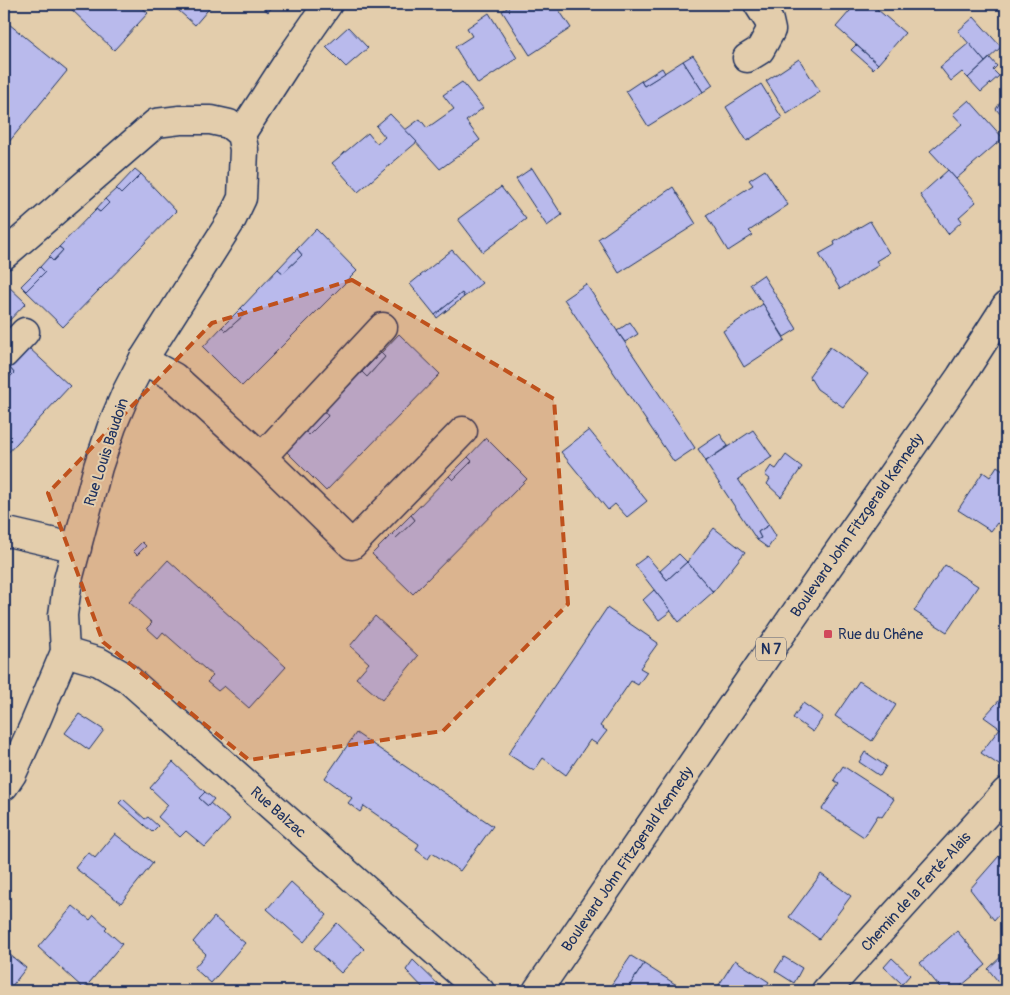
<svg xmlns="http://www.w3.org/2000/svg" width="1010" height="995" viewBox="0 0 1010 995" font-family="Pangolin,sans-serif">
  <style>
    .building { fill: #b9baec; stroke: #1b2f5e }
    .lines { fill: none; stroke-linecap: round; stroke-linejoin: round }
    .minor-casing { stroke: #1b2f5e; stroke-width: 31 }
    .major-casing { stroke: #1b2f5e; stroke-width: 31 }
    .minor { stroke: #e3cdac; stroke-width: 28 }
    .major { stroke: #e3cdac; stroke-width: 28 }
    .marked { fill: #bf511c; fill-opacity: 0.2; stroke: #bf511c; stroke-width: 4; stroke-dasharray: 10 6; stroke-linejoin: round }
    .poi-dot { fill: #d1495b; stroke: #e3cdac; stroke-width: 2 }
    .labels { text-anchor: middle; stroke-width: 4; stroke-linejoin: round; paint-order: stroke }
    .shield { fill: #e3cdac; stroke: #575e75; stroke-width: 1 }
    .shield-label { font-size: 14px; font-weight: bold; fill: #1b2f5e }
    .street-label { font-size: 15px; fill: #1b2f5e; stroke: #e3cdac }
    .poi-label { font-size: 15px; fill: #1b2f5e; stroke: #e3cdac; text-anchor: start }
  </style>
  <rect width="100%" height="100%" fill="#e3cdac"/>
  <filter id="ink" filterUnits="userSpaceOnUse"><feTurbulence type="fractalNoise" baseFrequency=".02" numOctaves="2"/><feDisplacementMap in="SourceGraphic" scale="10" xChannelSelector="R" yChannelSelector="G"/><feConvolveMatrix kernelMatrix="1 2 1 2 8 2 1 2 1" color-interpolation-filters="sRGB"/></filter>
  <g filter="url(#ink)">
    <g class="building">
      <polygon points="74,4 138,4 148,13 114,50 70,8"/>
      <polygon points="171,4 213,4 195,25"/>
      <polygon points="259,4 275,4 268,12"/>
      <polygon points="514,4 555,4 571,28 530,55 502,11"/>
      <polygon points="856,4 871,4 905,33 878,64 836,27"/>
      <polygon points="489,13 517,58 478,84 455,47 472,36 467,28"/>
      <polygon points="974,17 1001,47 985,62 958,31"/>
      <polygon points="4,20 67,71 4,148"/>
      <polygon points="348,27 368,48 346,67 326,47"/>
      <polygon points="969,43 985,62 968,78 962,72 951,81 940,67"/>
      <polygon points="856,45 878,64 873,69 851,50"/>
      <polygon points="693,55 713,85 703,92 683,61"/>
      <polygon points="990,58 997,66 993,70 999,76 981,92 968,78"/>
      <polygon points="799,59 820,92 787,114 766,81"/>
      <polygon points="683,61 703,92 648,126 626,91 641,81 644,86"/>
      <polygon points="662,68 665,73 644,86 641,81"/>
      <polygon points="462,82 483,108 466,121 480,140 440,169 405,130 420,119 427,128 454,109 443,95"/>
      <polygon points="761,84 782,118 747,141 726,107"/>
      <polygon points="969,100 1003,138 956,179 930,151 962,124 953,114"/>
      <polygon points="1002,100 1006,102 1006,121 996,109"/>
      <polygon points="390,114 417,142 358,192 332,163 368,133 377,144 385,137 376,126"/>
      <polygon points="532,168 562,215 547,226 516,179"/>
      <polygon points="135,169 141,174 121,194 116,189"/>
      <polygon points="765,170 788,205 749,231 753,235 728,251 706,215 753,185 749,180"/>
      <polygon points="948,170 976,202 959,217 962,221 948,234 920,195"/>
      <polygon points="141,174 176,211 63,327 26,291 45,272 40,267 49,257 53,261 63,250 59,247 96,209 100,212 109,203 105,199 116,189 121,194"/>
      <polygon points="501,187 526,219 483,252 458,219"/>
      <polygon points="673,187 696,224 619,273 598,239"/>
      <polygon points="105,199 109,203 100,212 96,209"/>
      <polygon points="870,221 889,253 876,261 879,265 840,289 819,254 835,245 834,242"/>
      <polygon points="316,229 357,271 242,386 203,347 222,327 226,331 246,313 241,308 278,269 283,273 302,255 297,249"/>
      <polygon points="59,247 63,250 53,261 49,257"/>
      <polygon points="297,249 302,255 283,273 278,269"/>
      <polygon points="452,250 482,283 464,297 462,293 435,315 410,284"/>
      <polygon points="40,267 45,272 26,291 21,286"/>
      <polygon points="763,275 797,329 784,337 750,284"/>
      <polygon points="6,284 26,303 4,326 4,285"/>
      <polygon points="586,284 695,448 674,462 564,299"/>
      <polygon points="462,293 464,297 437,318 435,315"/>
      <polygon points="763,304 785,340 744,367 723,331"/>
      <polygon points="241,308 246,313 226,331 222,327"/>
      <polygon points="630,322 638,334 625,342 617,331"/>
      <polygon points="399,334 440,374 326,491 285,450 304,430 309,435 328,416 324,411 362,372 367,377 385,357 381,353"/>
      <polygon points="28,347 70,386 4,457 4,383 14,373 9,367"/>
      <polygon points="830,347 868,374 843,407 817,389 809,376"/>
      <polygon points="381,353 385,357 367,377 362,372"/>
      <polygon points="9,367 14,373 4,383 4,373"/>
      <polygon points="324,411 328,416 309,435 304,430"/>
      <polygon points="589,430 647,501 627,517 615,504 608,510 561,452"/>
      <polygon points="753,430 772,457 738,479 769,525 758,532 761,538 757,540 705,462"/>
      <polygon points="720,434 728,446 706,461 698,449"/>
      <polygon points="486,438 527,479 413,594 372,554 392,534 396,538 415,520 411,515 449,476 453,480 472,461 468,457"/>
      <polygon points="786,455 802,467 781,497 767,484 770,479 765,475 771,466 776,469"/>
      <polygon points="468,457 472,461 453,480 449,476"/>
      <polygon points="997,466 1006,472 1006,527 1003,527 997,523 991,531 958,510 983,472 990,477"/>
      <polygon points="411,515 415,520 396,538 392,534"/>
      <polygon points="769,525 776,536 768,548 757,540 761,538 758,532"/>
      <polygon points="714,528 745,552 713,592 687,562"/>
      <polygon points="142,542 146,546 137,555 133,551"/>
      <polygon points="679,554 687,562 667,580 660,571"/>
      <polygon points="647,556 667,580 687,562 713,592 679,622 635,565"/>
      <polygon points="168,560 286,667 249,708 224,686 218,691 207,682 213,676 163,632 158,638 147,628 152,623 129,602"/>
      <polygon points="945,565 978,586 947,632 914,611"/>
      <polygon points="654,590 671,611 659,620 643,600"/>
      <polygon points="607,608 658,643 640,668 647,672 638,685 631,681 600,726 607,731 597,744 590,740 566,775 543,758 534,771 508,754"/>
      <polygon points="375,616 418,656 382,700 356,678 369,663 350,646"/>
      <polygon points="859,681 896,705 872,741 835,716"/>
      <polygon points="1006,693 1006,731 1005,732 984,717"/>
      <polygon points="803,703 823,717 813,732 793,718"/>
      <polygon points="79,714 104,730 89,750 65,733"/>
      <polygon points="1000,728 1006,732 1005,769 981,753"/>
      <polygon points="356,733 493,826 460,871 432,853 428,859 416,850 419,844 364,806 360,812 348,803 352,798 325,778"/>
      <polygon points="865,752 886,766 880,776 859,762"/>
      <polygon points="173,762 205,792 199,798 208,806 210,803 230,820 205,847 186,831 180,837 158,817 168,805 150,788"/>
      <polygon points="843,766 894,799 882,817 878,815 864,837 822,809 839,784 834,780"/>
      <polygon points="205,792 214,799 208,806 199,798"/>
      <polygon points="123,799 145,819 148,817 158,826 152,832 119,803"/>
      <polygon points="115,834 153,863 121,903 75,868 88,852 95,858"/>
      <polygon points="999,856 1006,864 1006,906 994,920 970,889"/>
      <polygon points="821,874 851,896 819,939 789,917"/>
      <polygon points="291,882 327,915 304,942 267,909"/>
      <polygon points="73,906 90,920 94,915 107,927 105,929 122,944 84,989 38,947"/>
      <polygon points="214,917 245,943 211,983 194,968 206,954 193,942"/>
      <polygon points="337,923 364,949 341,973 314,948"/>
      <polygon points="957,931 986,965 955,991 943,991 920,963"/>
      <polygon points="4,950 26,968 8,991 4,991"/>
      <polygon points="1005,953 1006,955 1006,991 988,969"/>
      <polygon points="631,956 644,964 626,991 607,991"/>
      <polygon points="784,957 802,968 794,983 775,971"/>
      <polygon points="892,958 910,975 902,984 884,967"/>
      <polygon points="413,960 445,991 426,991 406,970"/>
      <polygon points="735,960 769,982 763,991 715,991"/>
      <polygon points="644,964 686,991 626,991"/>
    </g>
    <g class="lines">
      <g class="minor-casing">
        <g id="minor">
          <polyline points="747,58 760,50 771,30 769,21 758,4"/>
          <polyline points="241,134 289,60 328,4"/>
          <polyline points="4,255 156,123 180,120 211,120 229,124 241,134 244,149 242,198 231,221 143,360 126,393 112,426 98,467 68,580 63,615 65,652 35,723 12,774 4,786"/>
          <polyline points="4,354 25,332"/>
          <polyline points="143,360 174,377 262,457 352,545 463,431"/>
          <polyline points="262,457 383,327"/>
          <polyline points="4,533 12,533 77,548"/>
          <path id="s1" d="M65,652L99,662L127,678L480,991"/>
          <path id="s2" d="M826,991L1006,792"/>
        </g>
      </g>
      <g class="major-casing">
        <g id="major">
          <path id="s3" d="M537,991L788,624L961,376L1006,306"/>
        </g>
      </g>
      <use href="#minor" class="minor"/>
      <use href="#major" class="major"/>
    </g>
  </g>
  <path class="marked" d="M352,280L554,399L568,604L443,731L249,760L103,642L48,493L212,323Z"/>
  <rect class="poi-dot" x="823" y="629" width="10" height="10" rx="2.5"/>
  <g class="labels">
    <rect class="shield" x="756" y="637.5" width="30" height="23" rx="4"/>
    <g class="shield-label">
      <text x="771" y="654">N 7</text>
    </g>
    <g class="street-label">
      <text transform="translate(106 452) rotate(-72)" y="5">Rue Louis Baudoin</text>
      <text dy="5" stroke="none"><textPath href="#s3" startOffset="565">Boulevard John Fitzgerald Kennedy</textPath></text>
      <text dy="5" stroke="none"><textPath href="#s1" startOffset="270">Rue Balzac</textPath></text>
      <text dy="5" stroke="none"><textPath href="#s3" startOffset="160">Boulevard John Fitzgerald Kennedy</textPath></text>
      <text dy="5" stroke="none"><textPath href="#s2" startOffset="134">Chemin de la Ferté-Alais</textPath></text>
    </g>
    <g class="poi-label">
      <text x="838" y="639">Rue du Chêne</text>
    </g>
  </g>
  <rect width="1010" height="995" fill="none" stroke="#e3cdac" stroke-width="20"/>
  <rect x="10" y="10" width="990" height="975" fill="none" stroke="#1b2f5e" stroke-width="2" filter="url(#ink)"/>
</svg>
